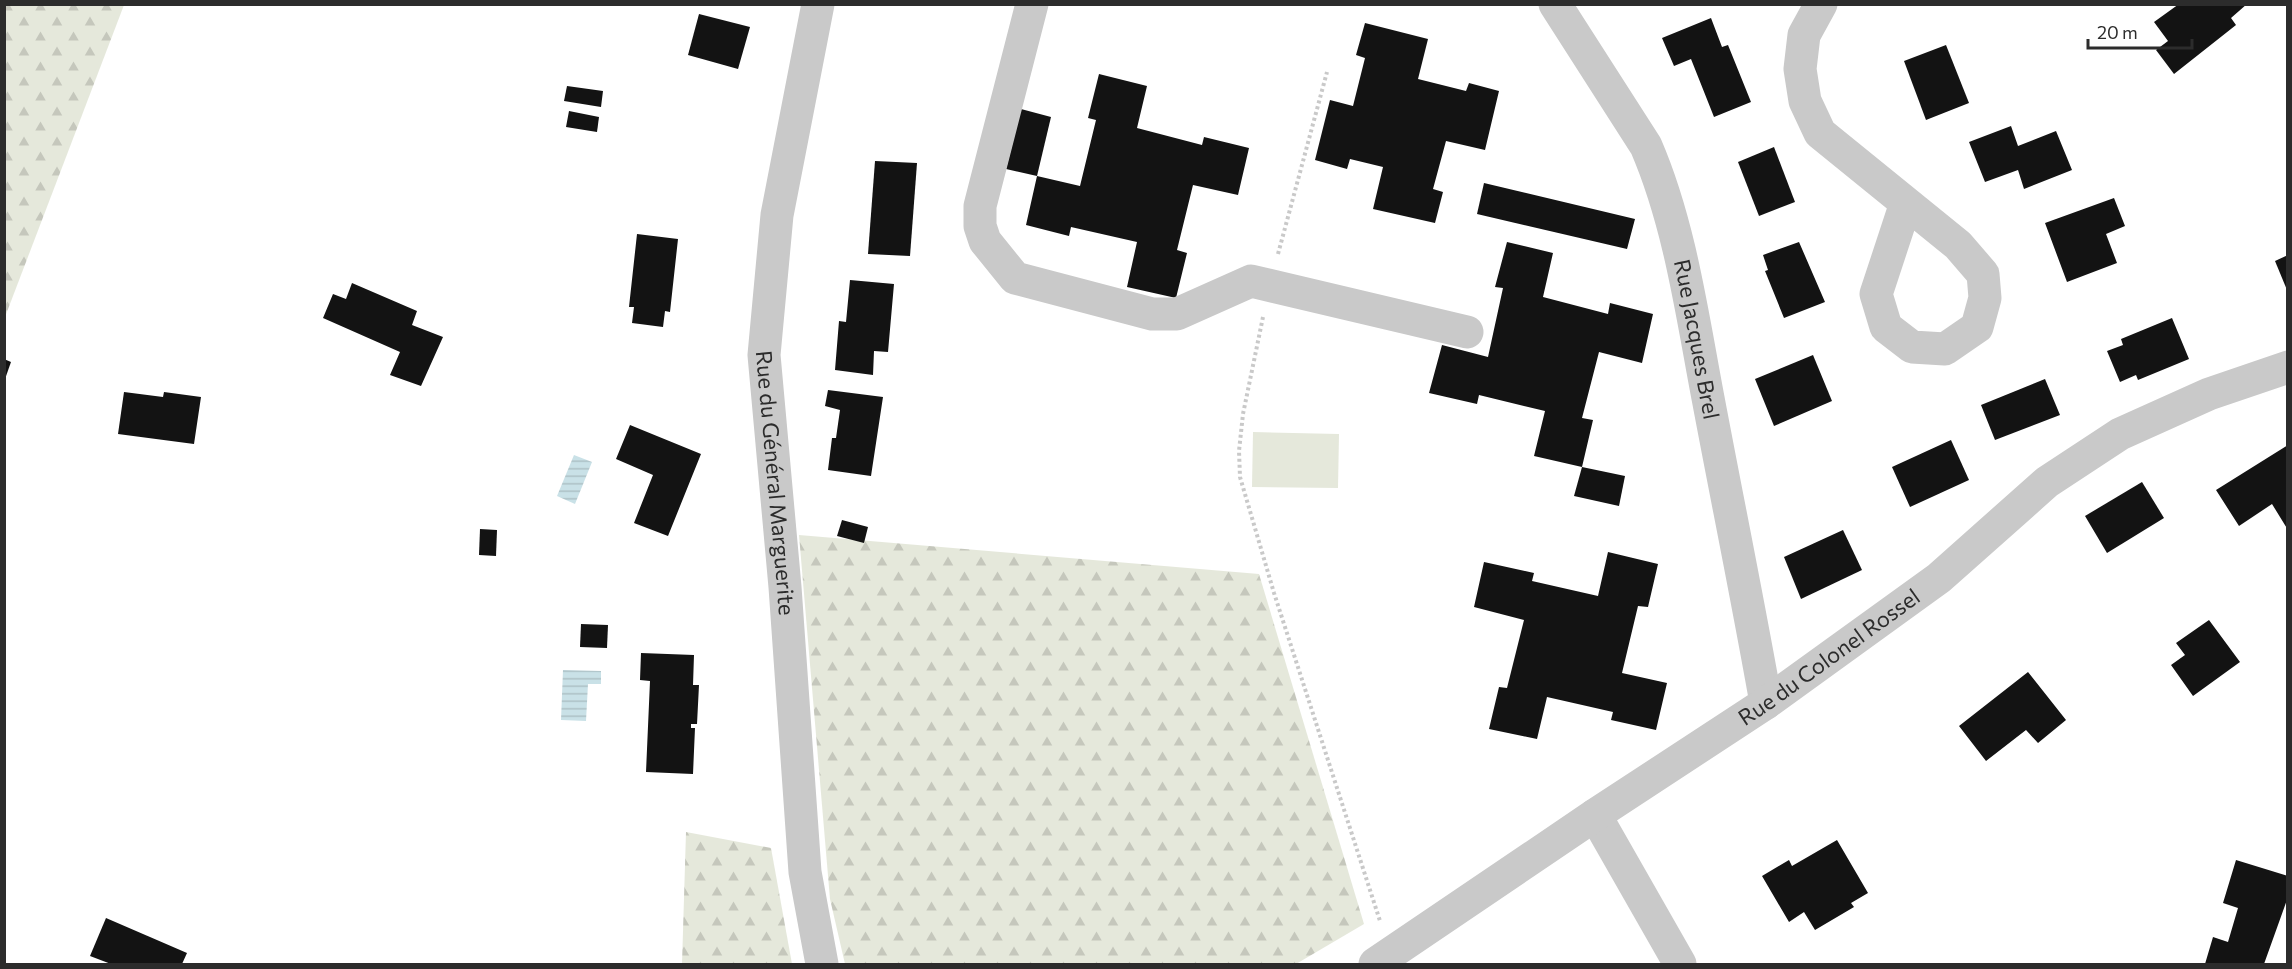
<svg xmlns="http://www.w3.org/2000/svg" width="2292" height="969" viewBox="0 0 2292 969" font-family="Commissioner,sans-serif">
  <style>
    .green { fill: #e5e8db }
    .forest { fill: url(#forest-firs) }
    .water { fill: url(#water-rules) }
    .building { fill: #131313 }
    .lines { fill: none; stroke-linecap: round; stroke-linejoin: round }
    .path { stroke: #c9c9c9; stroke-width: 4; stroke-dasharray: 3 3; stroke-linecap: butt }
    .minor { stroke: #c9c9c9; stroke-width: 33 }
    .labels { text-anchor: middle; stroke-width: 6; stroke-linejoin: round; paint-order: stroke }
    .street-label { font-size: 22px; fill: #2c2c2c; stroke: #fff }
  </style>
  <defs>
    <pattern id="forest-firs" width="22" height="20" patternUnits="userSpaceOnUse" patternTransform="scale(1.5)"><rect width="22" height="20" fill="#e5e8db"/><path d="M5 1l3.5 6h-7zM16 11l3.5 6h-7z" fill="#c5c7bc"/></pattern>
    <pattern id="water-rules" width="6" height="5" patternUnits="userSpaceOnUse" patternTransform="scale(1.5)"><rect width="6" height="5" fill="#c9e1e7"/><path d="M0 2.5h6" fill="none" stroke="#adc1c6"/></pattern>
  </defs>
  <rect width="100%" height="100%" fill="#fff"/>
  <polygon class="green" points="1253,432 1339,434 1338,488 1252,487"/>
  <g class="forest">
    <polygon points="5,4 124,5 5,317 4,5"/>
    <polygon points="799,535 1259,574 1364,924 1296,964 845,964 830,899"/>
    <polygon points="686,832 771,848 792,964 682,964"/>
  </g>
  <g class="water">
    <polygon points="574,455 592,462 575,504 557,496"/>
    <polygon points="563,670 601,671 601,684 588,684 586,721 561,720"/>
  </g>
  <g class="building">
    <polygon points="2179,4 2247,4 2231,18 2236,25 2174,74 2156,50 2168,41 2154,22"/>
    <polygon points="699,14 750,27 738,69 688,55"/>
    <polygon points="1711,18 1722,47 1728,45 1751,102 1714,117 1691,59 1674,66 1662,38"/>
    <polygon points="1365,23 1428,39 1418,79 1466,91 1469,83 1499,91 1485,150 1446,141 1433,189 1443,192 1435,223 1373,209 1383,167 1350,159 1347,169 1315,160 1330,100 1353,106 1365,58 1356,55"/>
    <polygon points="1946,45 1969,103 1926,120 1904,61"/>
    <polygon points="1099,74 1147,86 1137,128 1202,145 1204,137 1249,148 1238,195 1193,185 1177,250 1187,253 1176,298 1127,287 1137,242 1071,227 1069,236 1026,225 1037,176 1080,186 1096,120 1088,118"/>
    <polygon points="567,86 603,91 601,107 564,101"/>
    <polygon points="1021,109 1051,117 1037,176 1006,169"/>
    <polygon points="569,111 599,117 597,132 566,127"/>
    <polygon points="2011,126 2018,146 2056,131 2072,170 2024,189 2018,170 1985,182 1969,142"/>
    <polygon points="1774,147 1795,202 1759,216 1738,162"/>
    <polygon points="875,161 917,163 910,256 868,254"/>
    <polygon points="1484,183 1635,219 1627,249 1477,214"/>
    <polygon points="2114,198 2125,226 2106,234 2117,263 2067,282 2045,223"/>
    <polygon points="637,234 678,239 670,312 665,311 663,327 632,323 634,307 629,307"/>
    <polygon points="1507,242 1553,253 1543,297 1608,314 1610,303 1653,314 1642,363 1599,352 1582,418 1593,420 1582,467 1534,456 1545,411 1479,395 1477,404 1429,393 1442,345 1488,357 1503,288 1495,287"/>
    <polygon points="1799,242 1825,302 1784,318 1765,271 1768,270 1763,255"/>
    <polygon points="2288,255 2288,290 2287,290 2275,261"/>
    <polygon points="850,280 894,284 888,352 874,351 873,375 835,370 839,321 846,322"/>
    <polygon points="352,283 417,311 412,325 443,337 421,386 390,375 400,352 323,318 333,294 346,299"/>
    <polygon points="2172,318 2189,359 2138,380 2136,375 2120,382 2107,351 2123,345 2121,339"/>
    <polygon points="1813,355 1832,401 1774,426 1755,379"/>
    <polygon points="4,359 11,362 5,379 4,379"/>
    <polygon points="2045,379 2060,415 1995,440 1981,405"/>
    <polygon points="828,390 883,397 871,476 828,470 832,438 836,438 840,410 825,406"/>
    <polygon points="124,392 163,397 164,392 201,397 194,444 118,434"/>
    <polygon points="630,425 701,454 668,536 634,523 653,475 616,459"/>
    <polygon points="1951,440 1969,480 1910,507 1892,467"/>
    <polygon points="2288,445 2288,530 2272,504 2239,526 2216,490"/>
    <polygon points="1582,467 1625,476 1619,506 1574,496"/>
    <polygon points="2142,482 2164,518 2107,553 2085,516"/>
    <polygon points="842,520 868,527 864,543 837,536"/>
    <polygon points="480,529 497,530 496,556 479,555"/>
    <polygon points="1843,530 1862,570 1801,599 1784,557"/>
    <polygon points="1608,552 1658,564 1648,607 1638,606 1622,673 1667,683 1656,730 1611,720 1613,712 1547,697 1537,739 1489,729 1499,687 1507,688 1524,620 1474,607 1484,562 1534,573 1532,581 1598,596"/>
    <polygon points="2209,620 2240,662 2193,696 2171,665 2185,655 2176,643"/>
    <polygon points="581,624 608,625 607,648 580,647"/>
    <polygon points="641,653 694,655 693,685 699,685 697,724 691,724 691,728 695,728 693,774 646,772 650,681 640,680"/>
    <polygon points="2028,672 2066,720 2038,743 2026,730 1986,761 1959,726"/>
    <polygon points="1837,840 1868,893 1851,903 1854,907 1815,930 1804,912 1789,922 1762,876 1789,860 1792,866"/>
    <polygon points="2236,860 2288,876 2288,897 2264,964 2205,964 2213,937 2228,942 2238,908 2223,903"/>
    <polygon points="106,918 187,953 182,964 111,964 90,956"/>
  </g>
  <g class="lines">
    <g class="path">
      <polyline points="1278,254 1327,72"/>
      <polyline points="1263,317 1243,414 1239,451 1240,477 1274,593 1380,921"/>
    </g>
    <g class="minor">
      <path id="s1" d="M818,4L777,215L764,355L785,587L805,872L822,964"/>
      <polyline points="1032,4 980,206 980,226 985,241 1015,278 1152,314 1177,314 1251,281 1467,332"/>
      <path id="s2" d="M1555,4L1646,146C1680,225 1692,314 1708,398C1727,499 1748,601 1766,703"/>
      <polyline points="1821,4 1804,35 1800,69 1805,101 1820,133 1958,245 1983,274 1985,298 1977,327 1945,349 1912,347 1886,327 1876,294 1906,203"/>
      <polyline points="1595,815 1680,964"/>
      <path id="s3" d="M1375,964L1595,815L1766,703L1939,578L2047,482L2120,434L2209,394L2288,367"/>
    </g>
  </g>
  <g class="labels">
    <g class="street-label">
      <text dy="8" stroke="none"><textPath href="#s2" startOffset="369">Rue Jacques Brel</textPath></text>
      <text dy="8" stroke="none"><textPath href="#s1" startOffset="484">Rue du Général Marguerite</textPath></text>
      <text dy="8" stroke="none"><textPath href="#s3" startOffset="548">Rue du Colonel Rossel</textPath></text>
    </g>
  </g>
  <rect width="2292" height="969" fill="none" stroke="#2c2c2c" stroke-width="12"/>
  <path d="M2088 39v9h104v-9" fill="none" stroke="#2c2c2c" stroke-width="3"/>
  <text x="2097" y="39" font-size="18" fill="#2c2c2c" stroke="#ffffff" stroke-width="4.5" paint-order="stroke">20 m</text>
</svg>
